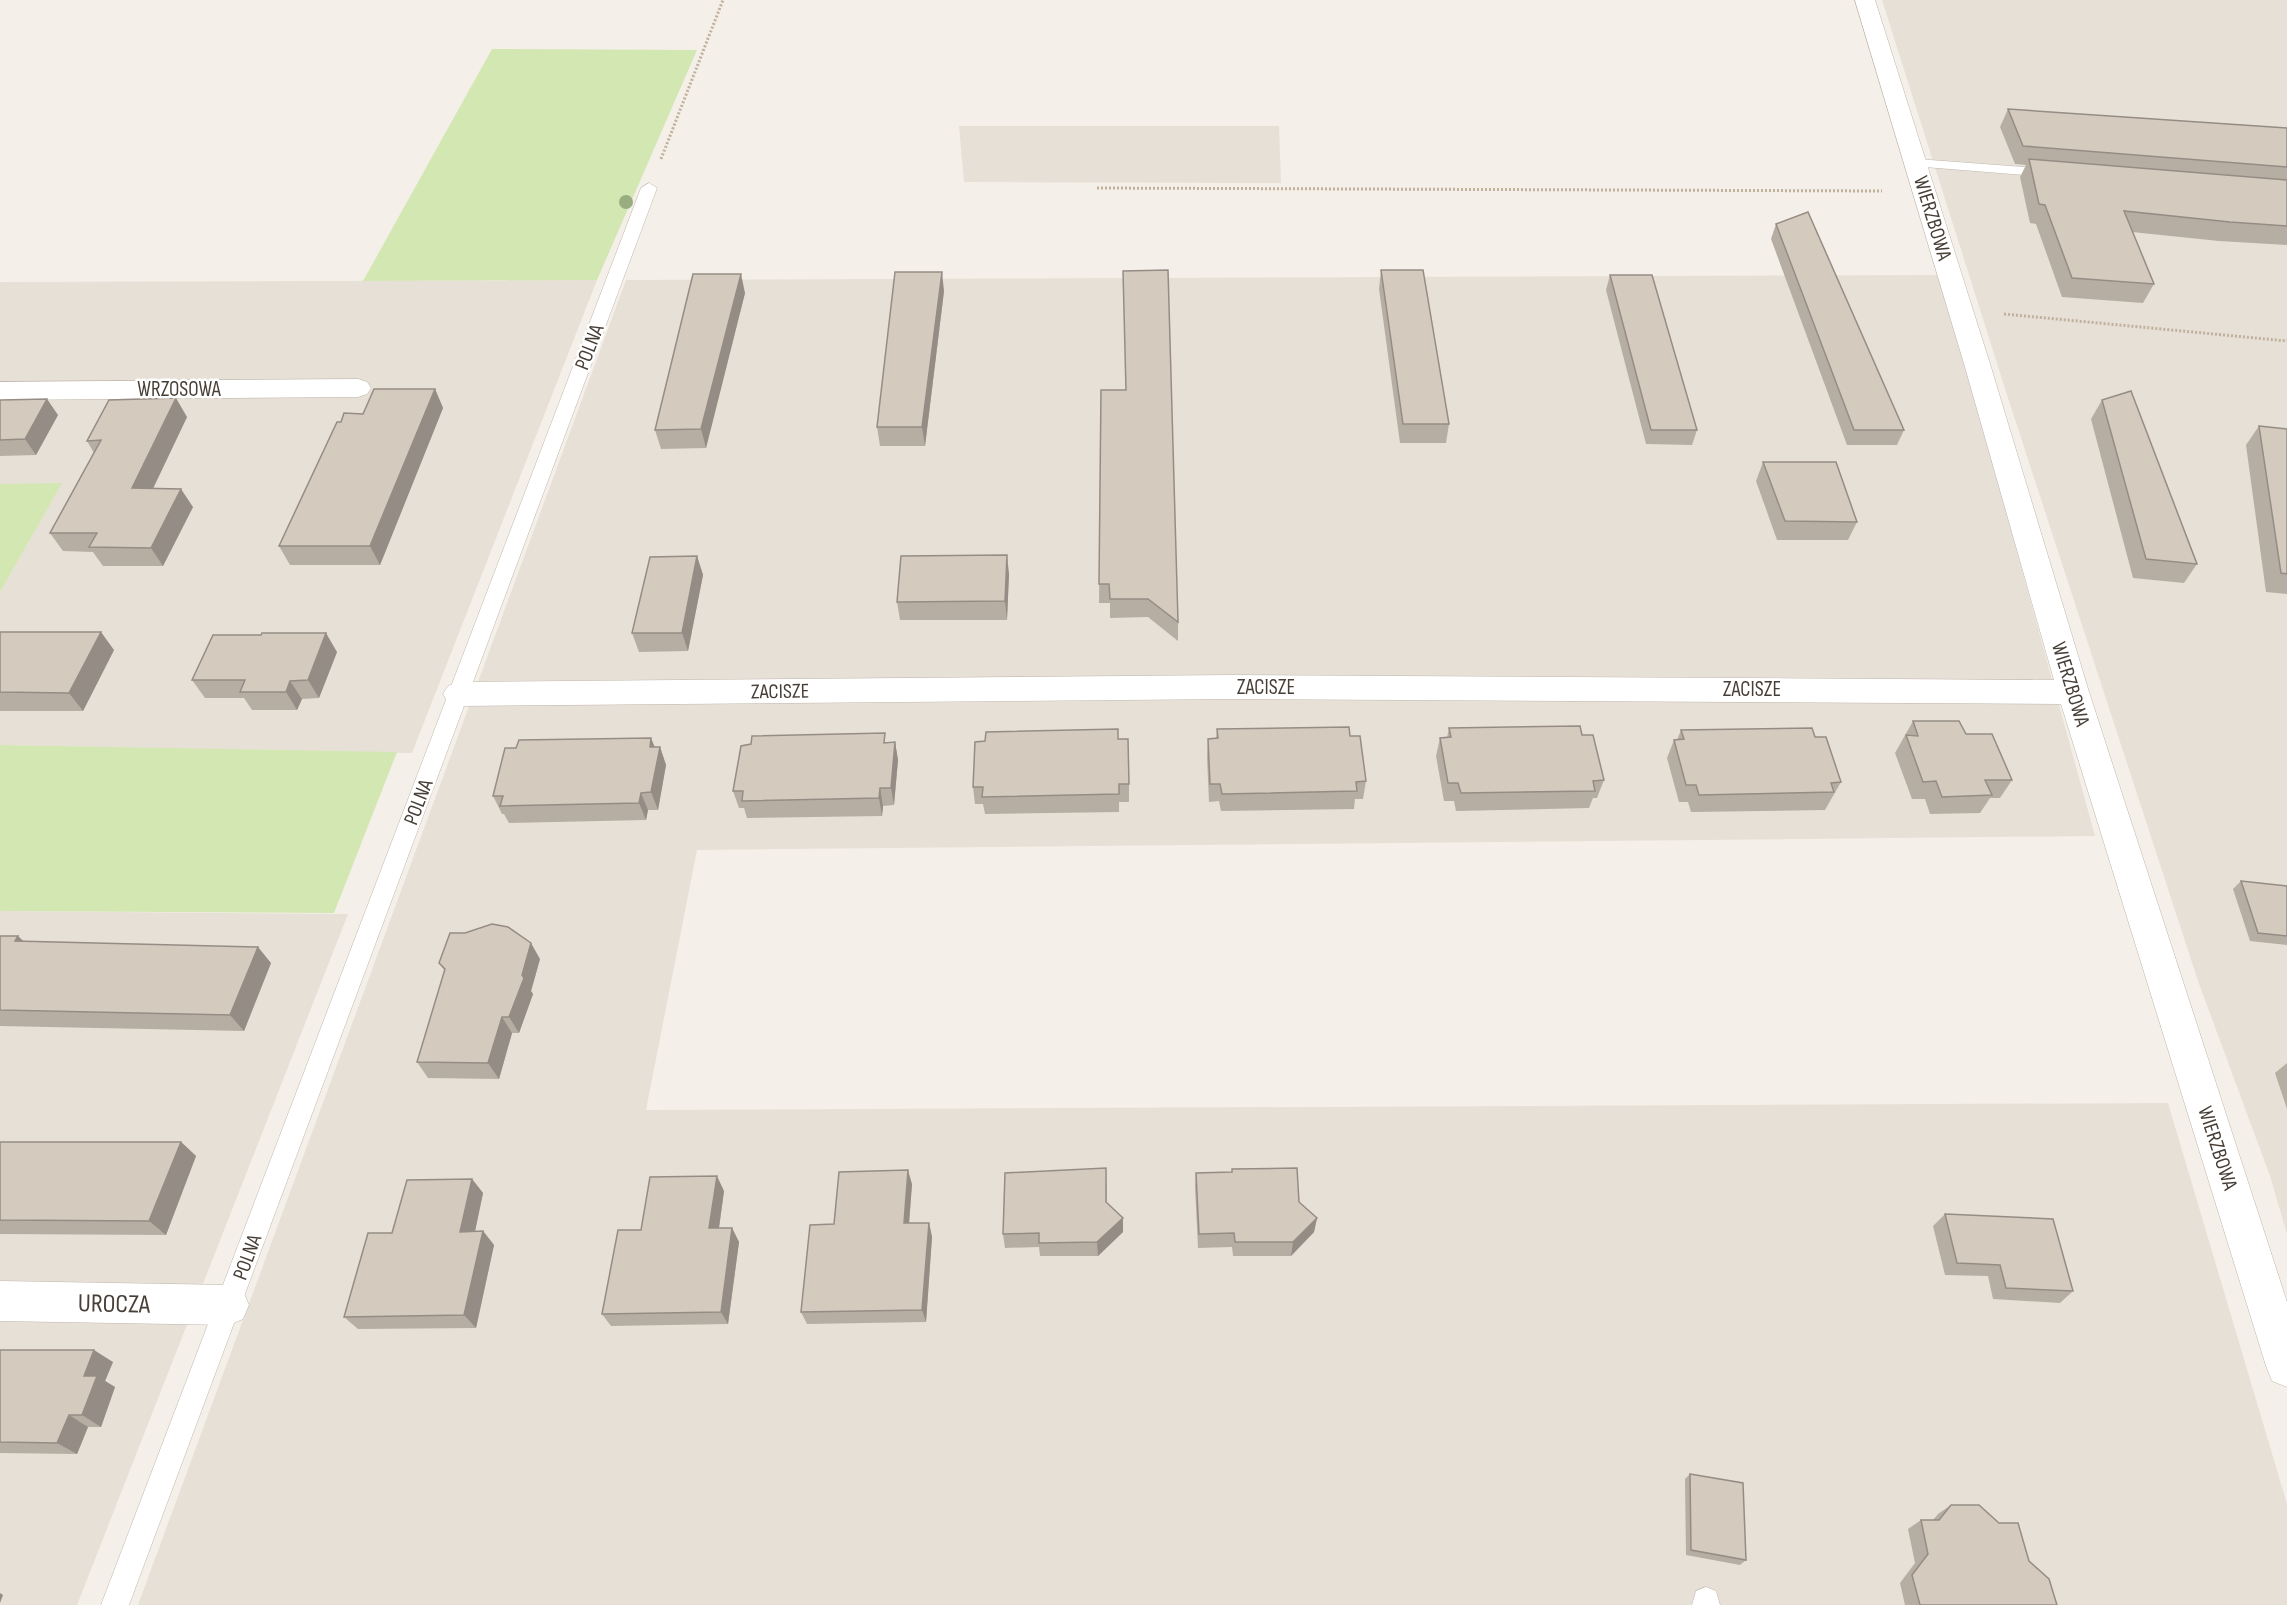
<svg xmlns="http://www.w3.org/2000/svg" width="2287" height="1605" viewBox="0 0 2287 1605" font-family="'Sofia Sans Condensed',sans-serif">
  <style>
    .residential { fill: #e7e0d6 }
    .green { fill: #d3e7b2 }
    .lines { fill: none; stroke-linecap: round; stroke-linejoin: round }
    .service-casing { stroke: #bfb6ab; stroke-width: 1 }
    .minor-casing { stroke: #bfb6ab; stroke-width: 1 }
    .path { stroke: #c0b09c; stroke-width: 3; stroke-dasharray: 2 2; stroke-linecap: butt }
    .service { fill: #fff; fill-rule: evenodd }
    .minor { fill: #fff; fill-rule: evenodd }
    .tree { fill: #99ae80 }
    .wall { fill: #b7aea3 }
    .shaded-wall { fill: #958d85 }
    .building { fill: #d5cabe; stroke: #958d85; stroke-width: 1.5 }
    .labels { text-anchor: middle; stroke-width: 5; stroke-linejoin: round; paint-order: stroke }
    .street-label { font-size: 21px; fill: #473f37; stroke: #fff }
    .near-street-label { font-size: 26px; fill: #473f37; stroke: #fff }
  </style>
  <rect width="100%" height="100%" fill="#f4efe8"/>
  <g class="residential">
    <polygon points="1882,0 2287,0 2287,1234 2270,1176 2198,981 2008,398"/>
    <polygon points="959,126 1279,126 1281,183 964,182"/>
    <polygon points="1941,275 2095,836 697,850 646,1110 2168,1103 2287,1504 2287,1605 138,1605 626,280"/>
    <polygon points="597,280 412,753 0,745 0,592 61,484 0,484 0,282"/>
    <polygon points="0,911 348,914 77,1605 0,1605"/>
  </g>
  <g class="green">
    <polygon points="492,49 697,50 597,280 363,281"/>
    <polygon points="62,483 0,592 0,484"/>
    <polygon points="0,745 397,752 334,913 0,911"/>
  </g>
  <g class="lines">
    <g class="service-casing">
      <g id="service">
        <polygon points="1917,159 2050,169 2057,173 2050,177 1912,166 1910,163 1912,160"/>
        <polygon points="649,183 657,188 129,1605 101,1605 641,188"/>
        <polygon points="1706,1587 1716,1591 1720,1605 1692,1605 1696,1591"/>
      </g>
    </g>
    <g class="minor-casing">
      <g id="minor">
        <polygon points="1855,0 1875,0 1991,367 2089,692 2287,1302 2287,1387 2272,1381 2266,1366 2061,704 1231,699 459,706 448,702 443,694 448,686 459,682 1231,675 2054,680 1965,367"/>
        <polygon points="358,379 367,382 371,388 367,394 358,397 0,400 0,382"/>
        <polygon points="0,1281 229,1285 243,1291 249,1305 243,1319 229,1325 0,1321"/>
      </g>
    </g>
    <g class="path">
      <polyline points="661,159 723,0"/>
      <polyline points="1097,188 1882,191"/>
      <polyline points="2004,314 2287,341"/>
    </g>
    <use href="#service" class="service"/>
    <use href="#minor" class="minor"/>
  </g>
  <circle class="tree" cx="626" cy="202" r="7"/>
  <g class="wall">
    <polygon points="2008,109 2287,128 2287,245 2219,241 2132,232 2154,284 2143,303 2062,297 2036,224 2030,223 2020,177 2026,165 2015,164 2000,127"/>
    <polygon points="1776,224 1904,430 1897,445 1847,445 1771,239"/>
    <polygon points="1381,270 1449,424 1446,443 1400,443 1379,289"/>
    <polygon points="1610,275 1697,430 1692,445 1646,444 1606,290"/>
    <polygon points="944,291 925,446 880,446 877,427"/>
    <polygon points="745,293 706,448 661,449 655,430"/>
    <polygon points="435,389 443,408 380,565 290,565 279,546 363,414"/>
    <polygon points="1101,390 1178,622 1178,641 1148,617 1110,618 1110,603 1099,603"/>
    <polygon points="0,400 58,415 36,455 0,456"/>
    <polygon points="2102,400 2197,564 2184,583 2133,578 2091,419"/>
    <polygon points="187,417 153,489 193,507 163,566 103,566 93,552 63,551 50,533 94,453 87,441"/>
    <polygon points="2259,426 2287,429 2287,594 2266,592 2246,445"/>
    <polygon points="1763,462 1857,522 1848,540 1777,540 1756,481"/>
    <polygon points="697,556 703,575 688,651 639,652 632,633"/>
    <polygon points="1009,574 1007,620 900,620 897,602"/>
    <polygon points="0,632 114,650 83,711 0,711"/>
    <polygon points="337,652 319,698 302,699 297,710 252,710 244,698 205,698 192,680"/>
    <polygon points="1913,721 1966,734 2012,780 2000,798 1990,798 1980,813 1930,814 1925,799 1912,799 1895,753"/>
    <polygon points="1449,728 1582,735 1604,780 1597,798 1593,798 1589,808 1456,811 1454,801 1444,801 1436,756 1440,738 1447,738"/>
    <polygon points="1217,729 1350,736 1366,781 1363,799 1355,799 1354,809 1221,811 1219,801 1209,802 1207,757 1208,739 1216,738"/>
    <polygon points="1681,730 1815,737 1841,782 1825,810 1691,812 1688,802 1679,802 1667,758 1674,740 1677,740"/>
    <polygon points="1118,739 1129,784 1129,802 1119,802 1119,812 985,814 983,804 975,804 973,787"/>
    <polygon points="895,742 898,760 894,805 883,806 882,816 747,818 744,808 739,808 733,791 887,743"/>
    <polygon points="655,747 660,747 666,765 658,810 648,810 646,820 509,823 504,814 502,814 493,796"/>
    <polygon points="2241,881 2287,886 2287,945 2250,941 2233,889"/>
    <polygon points="0,936 23,941 271,963 244,1031 0,1026"/>
    <polygon points="540,959 531,991 533,994 519,1033 512,1033 499,1079 428,1078 417,1062 445,971 439,963"/>
    <polygon points="2287,1063 2287,1109 2275,1073"/>
    <polygon points="0,1142 181,1142 196,1156 166,1235 0,1234"/>
    <polygon points="1106,1168 1107,1203 1123,1232 1098,1256 1040,1256 1039,1247 1005,1248 1003,1234"/>
    <polygon points="1196,1173 1299,1202 1317,1218 1314,1232 1291,1256 1233,1256 1232,1247 1198,1248 1195,1187"/>
    <polygon points="472,1179 483,1193 475,1231 483,1231 494,1245 476,1328 358,1329 344,1317 392,1233"/>
    <polygon points="912,1184 909,1223 929,1223 932,1237 926,1322 807,1324 801,1312 834,1224"/>
    <polygon points="724,1191 719,1228 732,1228 739,1242 728,1324 611,1326 602,1314 641,1230"/>
    <polygon points="1945,1214 2073,1291 2060,1303 1993,1299 1988,1276 1945,1275 1933,1226"/>
    <polygon points="0,1350 113,1362 105,1381 115,1387 101,1427 88,1427 77,1454 0,1453"/>
    <polygon points="1690,1474 1746,1560 1740,1565 1686,1555 1685,1479"/>
    <polygon points="1951,1505 2029,1561 2057,1605 1905,1605 1900,1583 1915,1563 1908,1529 1921,1520 1933,1520 1938,1514"/>
  </g>
  <g class="shaded-wall">
    <polygon points="942,272 944,291 925,446 922,427"/>
    <polygon points="741,274 745,293 706,448 701,429"/>
    <polygon points="435,389 443,408 380,565 370,546"/>
    <polygon points="176,398 187,417 144,507 132,488"/>
    <polygon points="47,399 58,415 36,455 25,439"/>
    <polygon points="181,489 193,507 163,566 151,548"/>
    <polygon points="1007,555 1009,574 1007,620 1005,601"/>
    <polygon points="697,556 703,575 688,651 682,633"/>
    <polygon points="101,632 114,650 83,711 69,693"/>
    <polygon points="326,633 337,652 319,698 308,680"/>
    <polygon points="290,681 302,699 297,710 286,692"/>
    <polygon points="651,738 658,755 660,747 666,765 658,810 651,792 650,747"/>
    <polygon points="895,742 898,760 894,805 891,788"/>
    <polygon points="880,788 883,806 882,816 879,798"/>
    <polygon points="641,793 648,810 646,820 639,803"/>
    <polygon points="18,936 35,952 15,941"/>
    <polygon points="531,943 540,959 531,991 533,994 519,1033 509,1017"/>
    <polygon points="258,947 271,963 244,1031 230,1015"/>
    <polygon points="502,1017 512,1033 499,1079 488,1063"/>
    <polygon points="181,1142 196,1156 166,1235 149,1221"/>
    <polygon points="908,1170 912,1184 908,1237 904,1223"/>
    <polygon points="717,1176 724,1191 717,1242 709,1228"/>
    <polygon points="472,1179 483,1193 472,1246 460,1232"/>
    <polygon points="1123,1218 1123,1232 1098,1256 1097,1242"/>
    <polygon points="1317,1218 1314,1232 1291,1256 1293,1242"/>
    <polygon points="929,1223 932,1237 926,1322 922,1310"/>
    <polygon points="732,1228 739,1242 728,1324 721,1312"/>
    <polygon points="483,1231 494,1245 476,1328 464,1315"/>
    <polygon points="94,1350 113,1362 105,1381 115,1387 101,1427 82,1415 84,1376"/>
    <polygon points="69,1415 88,1427 77,1454 57,1443"/>
    <polygon points="0,1593 3,1595 0,1603"/>
  </g>
  <g class="building">
    <polygon points="2008,109 2287,128 2287,167 2023,146"/>
    <polygon points="2029,159 2287,180 2287,226 2230,222 2124,211 2154,284 2072,278 2045,205 2039,204"/>
    <polygon points="1808,212 1904,430 1854,430 1776,224"/>
    <polygon points="1168,270 1178,622 1148,599 1110,599 1109,584 1099,584 1101,390 1126,390 1123,271"/>
    <polygon points="1381,270 1423,270 1449,424 1403,424"/>
    <polygon points="895,272 942,272 922,427 877,427"/>
    <polygon points="693,274 741,274 701,429 655,430"/>
    <polygon points="1610,275 1652,275 1697,430 1651,430"/>
    <polygon points="374,389 435,389 370,546 279,546 337,422 341,422 344,413 363,414"/>
    <polygon points="2131,391 2197,564 2146,559 2102,400"/>
    <polygon points="176,398 132,488 181,489 151,548 89,547 97,533 50,533 101,440 87,441 109,400"/>
    <polygon points="47,399 25,439 0,440 0,400"/>
    <polygon points="2259,426 2287,429 2287,574 2281,573"/>
    <polygon points="1763,462 1836,462 1857,522 1785,521"/>
    <polygon points="1007,555 1005,601 897,602 901,556"/>
    <polygon points="697,556 682,633 632,633 650,557"/>
    <polygon points="0,632 101,632 69,693 0,692"/>
    <polygon points="262,633 326,633 308,680 290,681 286,692 240,692 245,680 192,680 213,635 261,635"/>
    <polygon points="1913,721 1959,721 1966,734 1992,734 2012,780 1985,780 1992,795 1942,797 1936,781 1923,782 1906,735 1918,736"/>
    <polygon points="1580,726 1582,735 1593,735 1604,780 1593,781 1595,791 1461,793 1458,783 1448,783 1440,738 1451,737 1449,728"/>
    <polygon points="1349,727 1350,736 1360,736 1366,781 1356,782 1357,791 1222,794 1220,784 1210,784 1208,739 1218,738 1217,729"/>
    <polygon points="1812,728 1815,737 1826,737 1841,782 1831,783 1834,792 1699,795 1696,785 1686,785 1674,740 1684,739 1681,730"/>
    <polygon points="1118,729 1118,739 1128,739 1129,784 1119,784 1119,794 982,797 983,787 973,787 975,742 985,741 986,732"/>
    <polygon points="885,733 884,743 895,742 891,788 880,788 879,798 742,801 743,791 733,791 741,746 751,744 752,736"/>
    <polygon points="651,738 650,747 660,747 651,792 641,793 639,803 500,806 503,796 493,796 505,748 516,748 519,740"/>
    <polygon points="2241,881 2287,886 2287,936 2258,933"/>
    <polygon points="492,924 508,927 531,943 522,975 524,978 509,1017 502,1017 488,1063 417,1062 445,969 439,963 450,933 465,933"/>
    <polygon points="0,936 18,936 15,941 258,947 230,1015 0,1010"/>
    <polygon points="0,1142 181,1142 149,1221 0,1220"/>
    <polygon points="1106,1168 1106,1202 1123,1218 1097,1242 1039,1243 1039,1233 1003,1234 1005,1173"/>
    <polygon points="1297,1168 1299,1202 1317,1218 1293,1242 1235,1242 1234,1233 1199,1234 1196,1173 1232,1172 1232,1169"/>
    <polygon points="908,1170 904,1223 929,1223 922,1310 801,1312 810,1225 834,1224 839,1172"/>
    <polygon points="717,1176 709,1228 732,1228 721,1312 602,1314 618,1230 641,1230 650,1177"/>
    <polygon points="472,1179 460,1232 483,1231 464,1315 344,1317 368,1233 392,1233 407,1180"/>
    <polygon points="1945,1214 2053,1219 2073,1291 2006,1288 2000,1265 1957,1263"/>
    <polygon points="0,1350 94,1350 84,1376 97,1376 82,1415 69,1415 57,1443 0,1442"/>
    <polygon points="1690,1474 1743,1483 1746,1560 1691,1550"/>
    <polygon points="1951,1505 1979,1505 1999,1523 2018,1523 2029,1561 2049,1579 2057,1605 1920,1605 1912,1575 1928,1554 1921,1520 1939,1520"/>
  </g>
  <g class="labels">
    <g class="street-label">
      <text transform="translate(1933 218) rotate(73)" y="7">WIERZBOWA</text>
      <text transform="translate(589 347) rotate(-69)" y="7">POLNA</text>
      <text x="179" y="396">WRZOSOWA</text>
      <text transform="translate(2071 684) rotate(73)" y="7">WIERZBOWA</text>
      <text x="1266" y="694">ZACISZE</text>
      <text x="1752" y="696">ZACISZE</text>
      <text transform="translate(780 691) rotate(-1)" y="7">ZACISZE</text>
      <text transform="translate(418 802) rotate(-69)" y="7">POLNA</text>
      <text transform="translate(2218 1148) rotate(72)" y="7">WIERZBOWA</text>
      <text transform="translate(247 1257) rotate(-70)" y="7">POLNA</text>
    </g>
    <g class="near-street-label">
      <text transform="translate(114 1303) rotate(1)" y="9">UROCZA</text>
    </g>
  </g>
</svg>
